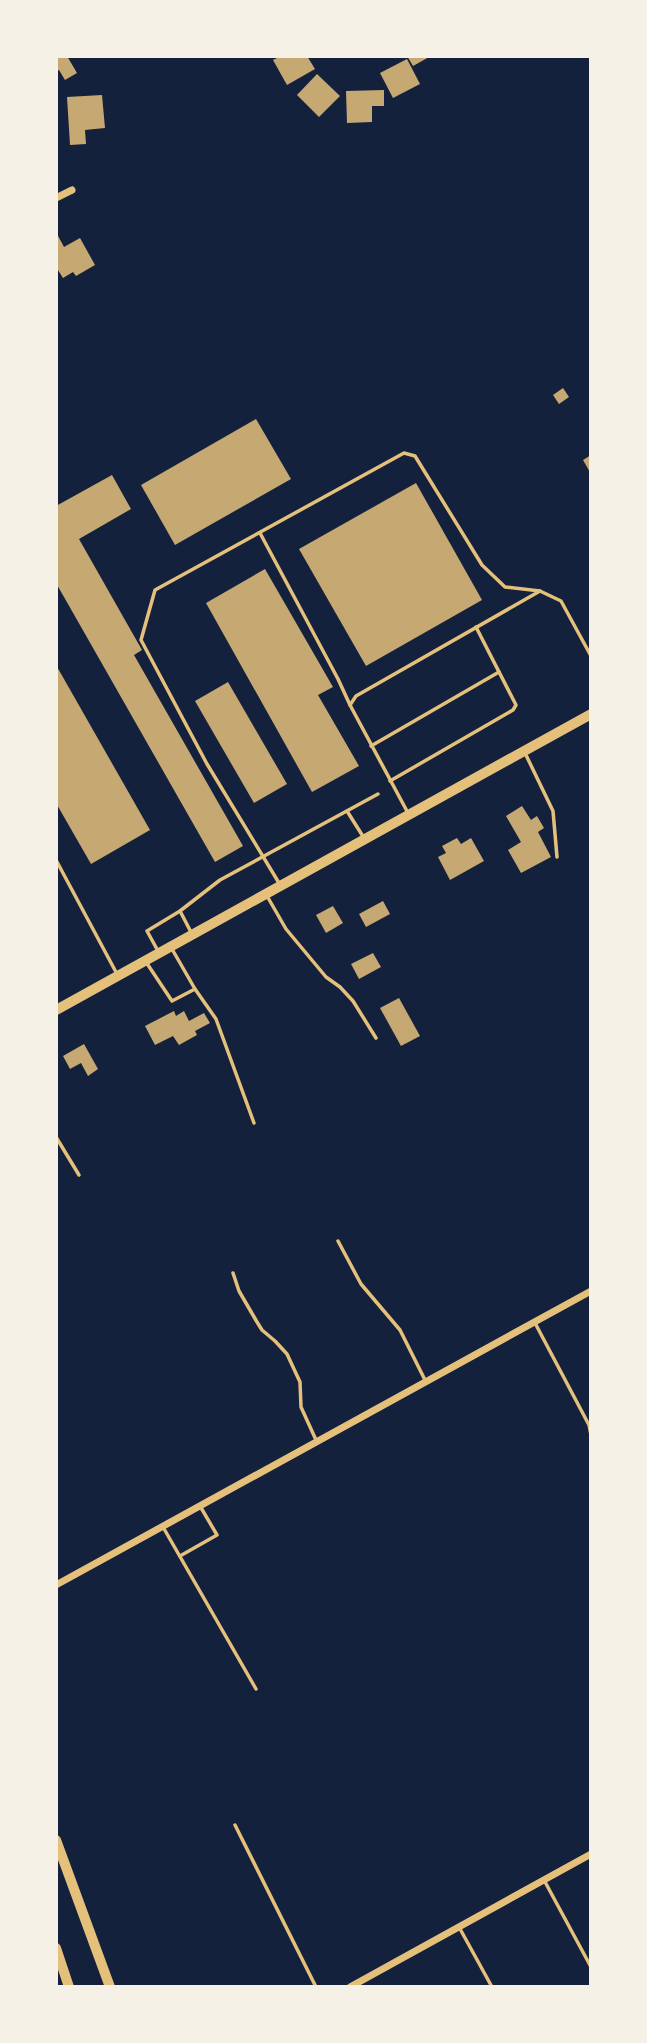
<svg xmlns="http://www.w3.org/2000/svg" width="647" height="2043" viewBox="0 0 647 2043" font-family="Poppins,sans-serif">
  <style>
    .building { fill: #c6a872 }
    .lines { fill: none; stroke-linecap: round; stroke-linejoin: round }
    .service { stroke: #e5c07b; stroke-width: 3.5 }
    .minor { stroke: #e5c07b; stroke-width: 7 }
    .tertiary { stroke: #e5c07b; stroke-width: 10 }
    .secondary { stroke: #e5c07b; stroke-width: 10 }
  </style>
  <rect width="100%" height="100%" fill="#14213d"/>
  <g class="building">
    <polygon points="56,56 67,56 77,73 65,80 59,70 56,72"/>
    <polygon points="281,56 307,56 315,69 287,85 273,60"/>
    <polygon points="407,56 431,56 413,66"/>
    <polygon points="407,59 420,84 393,98 380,73"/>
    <polygon points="317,74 340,96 319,117 297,95"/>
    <polygon points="384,90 384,106 372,106 372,122 347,123 346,91"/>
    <polygon points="102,95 105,128 85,130 86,144 70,145 67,97"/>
    <polygon points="56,232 64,247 80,238 95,265 76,276 73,272 63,278 56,267"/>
    <polygon points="563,388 569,397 559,404 553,395"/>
    <polygon points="256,419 291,479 175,545 141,485"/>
    <polygon points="591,455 591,474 583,460"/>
    <polygon points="112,475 131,509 79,539 142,650 134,655 243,846 215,862 56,583 56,506"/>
    <polygon points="416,483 482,600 366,666 299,549"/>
    <polygon points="265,569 333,687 318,695 359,766 312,792 206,603"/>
    <polygon points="56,665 150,830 91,864 56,803"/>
    <polygon points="228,682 287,784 254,803 195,701"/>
    <polygon points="522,806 531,820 537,816 544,828 538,832 551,857 521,873 508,850 521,842 506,816"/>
    <polygon points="457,838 461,844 471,838 484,861 450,880 438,857 446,853 442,846"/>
    <polygon points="383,901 390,914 366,927 359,914"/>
    <polygon points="333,906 343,923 326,933 316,915"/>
    <polygon points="373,953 381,967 359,979 351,964"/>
    <polygon points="399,998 420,1036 401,1046 380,1008"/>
    <polygon points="174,1011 176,1016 184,1011 189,1021 204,1013 210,1023 195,1031 197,1035 179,1045 173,1036 155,1045 145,1026"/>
    <polygon points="84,1044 98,1069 88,1076 81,1063 70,1069 63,1056"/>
  </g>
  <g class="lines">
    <g class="service">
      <polyline points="260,533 338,679 350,705"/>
      <polyline points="371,746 499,672"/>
      <polyline points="525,753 553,811 557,857"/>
      <polyline points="390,781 513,710 516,705 476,627"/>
      <polyline points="347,811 364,838"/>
      <polyline points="408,813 350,705 356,696 540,591"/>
      <polyline points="56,860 117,974"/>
      <polyline points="279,883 207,764 141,640 155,590 404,453 415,456 482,565 505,587 540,591 561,601 591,656"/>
      <polyline points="267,896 286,929 326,977 340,987 353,1001 376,1038"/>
      <polyline points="180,911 192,934"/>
      <polyline points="158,951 147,931 180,911 220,880 378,794"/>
      <polyline points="146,962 172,1001 195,989 172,949"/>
      <polyline points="195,989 216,1019 254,1123"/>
      <polyline points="56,1137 79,1175"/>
      <polyline points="338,1241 361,1284 400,1330 425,1380"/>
      <polyline points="233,1273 239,1291 257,1322 262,1330 275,1341 287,1354 300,1382 301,1407 316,1440"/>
      <polyline points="535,1323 589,1425 591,1435"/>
      <polyline points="163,1527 256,1689"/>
      <polyline points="180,1556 217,1535 200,1506"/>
      <polyline points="235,1825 316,1987"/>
      <polyline points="544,1880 591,1967"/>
      <polyline points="459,1927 492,1987"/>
    </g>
    <g class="minor">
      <polyline points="56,198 72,190"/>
      <polyline points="56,1585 591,1291"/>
      <polyline points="350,1987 591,1854"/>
    </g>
    <polyline class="tertiary" points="56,1010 591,714"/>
    <g class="secondary">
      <polyline points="56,1840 110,1987"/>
      <polyline points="56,1948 69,1987"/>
    </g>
  </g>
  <rect width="647" height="2043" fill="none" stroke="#f6f1e7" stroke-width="116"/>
</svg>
